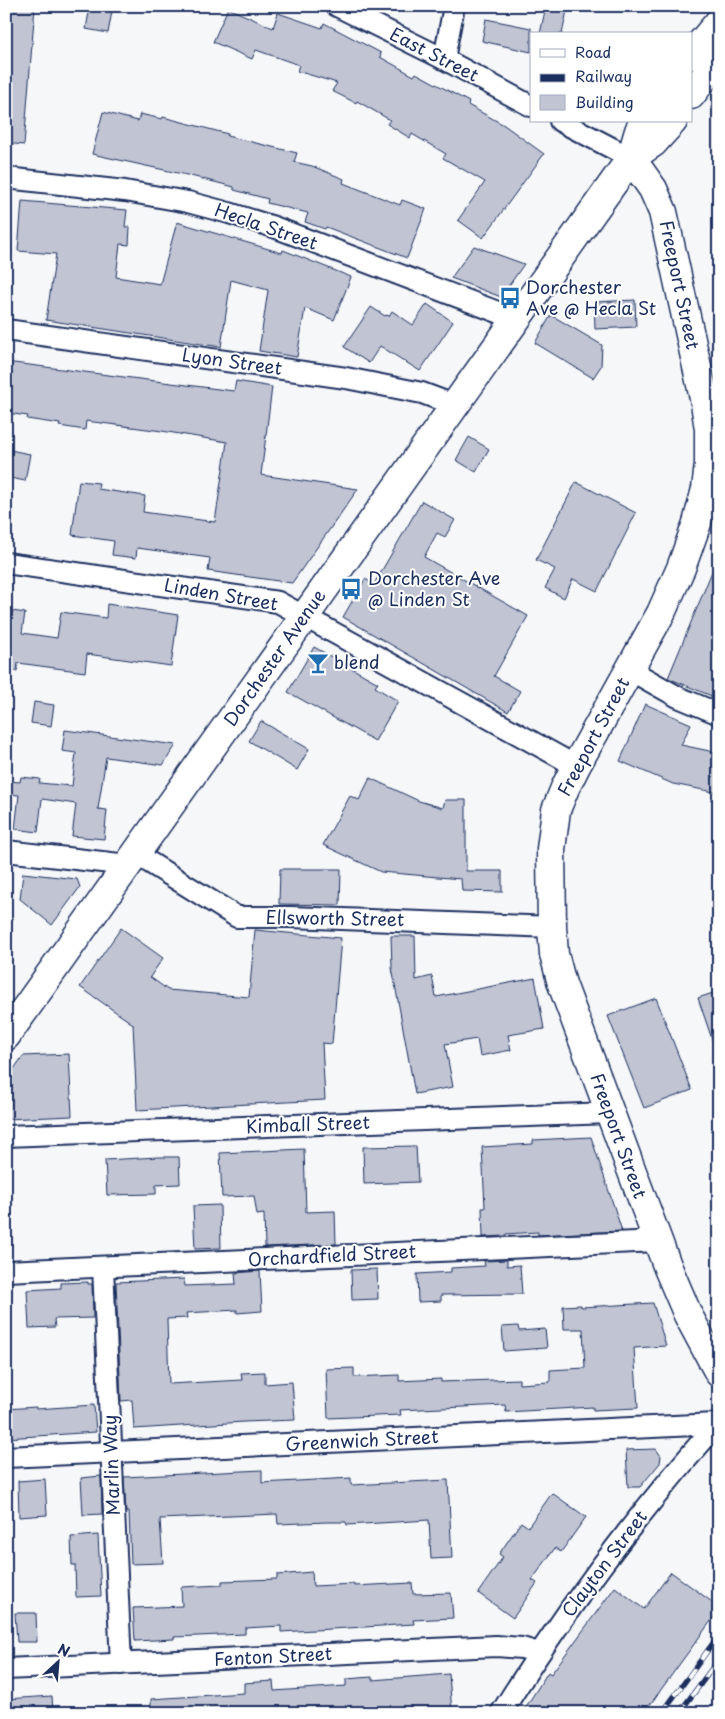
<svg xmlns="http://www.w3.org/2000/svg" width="725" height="1719" viewBox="0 0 725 1719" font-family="'Playpen Sans',sans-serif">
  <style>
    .building { fill: #c0c4d3; stroke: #1b2f5e }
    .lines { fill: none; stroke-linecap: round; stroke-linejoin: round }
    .street-casing { stroke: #1b2f5e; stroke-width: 24 }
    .primary-casing { stroke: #1b2f5e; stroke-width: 31 }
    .street { stroke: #fff; stroke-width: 20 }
    .primary { stroke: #fff; stroke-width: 28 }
    .rail-casing { stroke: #1b2f5e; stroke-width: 5.5 }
    .rail { stroke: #fff; stroke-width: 4; stroke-dasharray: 11; stroke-linecap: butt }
    .labels { text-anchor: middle; stroke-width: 4; stroke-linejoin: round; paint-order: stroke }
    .street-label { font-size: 18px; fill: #1b2f5e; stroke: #fff }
    .poi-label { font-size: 18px; fill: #1b2f5e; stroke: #fff; text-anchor: start }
  </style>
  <rect width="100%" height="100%" fill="#f6f7f9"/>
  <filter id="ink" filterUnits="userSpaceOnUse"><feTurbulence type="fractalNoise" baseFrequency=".02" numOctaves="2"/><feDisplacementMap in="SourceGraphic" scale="10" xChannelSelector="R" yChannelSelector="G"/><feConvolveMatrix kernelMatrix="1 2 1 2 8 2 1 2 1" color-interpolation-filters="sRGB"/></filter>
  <g filter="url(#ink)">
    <g class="building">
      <polygon points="6,6 35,6 24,145 6,143"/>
      <polygon points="90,6 113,6 108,33 86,29"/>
      <polygon points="546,6 568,6 562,34 540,34"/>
      <polygon points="228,8 273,28 278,13 322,28 324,23 381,53 380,57 414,76 416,73 469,102 468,105 504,125 544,154 483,238 458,220 485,182 443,158 446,154 412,134 410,138 387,124 390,120 357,101 356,103 332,91 337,83 297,71 299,65 256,50 252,59 213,42"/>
      <polygon points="486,19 531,28 531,52 482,41"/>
      <polygon points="103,112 138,121 140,114 162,119 163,117 228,134 227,136 297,153 294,162 312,166 344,179 343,183 400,205 402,200 426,209 407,258 326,227 325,229 305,222 308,213 267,203 268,199 234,190 234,187 187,175 92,154"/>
      <polygon points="22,201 127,210 125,227 130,227 129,245 120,244 116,277 160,284 177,222 282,253 283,250 351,277 334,320 305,308 297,357 259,351 268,290 231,280 221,347 46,320 56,254 18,251"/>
      <polygon points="474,246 524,264 501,297 451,278"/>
      <polygon points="635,300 636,327 595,329 594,302"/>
      <polygon points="427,304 453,322 420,371 380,346 369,363 344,347 371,307 385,316 386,315 389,316 392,311 413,325"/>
      <polygon points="551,315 602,345 601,366 593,378 535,343"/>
      <polygon points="6,362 234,391 236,381 272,387 261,475 358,489 292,583 208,571 210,558 137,548 136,558 112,555 114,541 72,535 79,481 99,483 98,489 145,496 143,512 215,522 227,442 162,431 86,421 85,430 59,426 60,424 27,419 28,416 6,413"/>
      <polygon points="469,437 489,449 476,472 456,460"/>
      <polygon points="10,450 30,454 25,481 6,477"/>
      <polygon points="576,482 636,513 597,591 573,579 564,598 545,588 555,569 536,560"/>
      <polygon points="422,501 455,520 445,537 437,533 424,557 528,616 494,676 520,691 508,712 343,617 365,579 374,584"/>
      <polygon points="718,557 719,557 719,699 668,678"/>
      <polygon points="107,604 178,615 171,666 87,654 85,672 18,663 17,671 6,671 6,610 25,613 22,633 57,638 61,612 106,618"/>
      <polygon points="314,647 378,683 375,687 398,701 375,741 288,692"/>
      <polygon points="34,702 54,705 51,726 31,723"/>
      <polygon points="645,704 691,724 681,745 719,753 719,793 673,784 620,761"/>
      <polygon points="261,721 309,749 297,770 249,741"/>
      <polygon points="65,730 176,745 163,765 106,757 98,809 107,810 104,839 72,836 76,804 42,799 38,832 15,829 19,795 7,794 9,781 20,782 21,777 40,779 39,783 72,786 76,753 62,751"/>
      <polygon points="370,778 419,801 443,808 445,800 466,800 466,871 502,871 502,892 462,891 461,879 381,872 323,845 350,796 359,800"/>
      <polygon points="280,869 341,869 340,905 279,904"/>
      <polygon points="23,873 77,879 80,887 52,925 20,899"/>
      <polygon points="121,928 163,958 150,977 168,990 249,997 255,930 341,938 332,1044 322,1043 325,1100 137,1110 133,1024 80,987"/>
      <polygon points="391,936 415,936 416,980 432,976 436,997 535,978 544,1029 508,1035 511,1050 480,1056 477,1039 445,1044 453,1087 415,1094 392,968"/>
      <polygon points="719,991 719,1050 716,1051 698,998"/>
      <polygon points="656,998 692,1090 644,1108 608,1016"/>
      <polygon points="69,1054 72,1116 6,1119 6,1080 23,1056"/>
      <polygon points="591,1137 622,1231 538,1235 538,1232 506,1234 506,1236 483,1237 482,1208 485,1208 482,1147 533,1144 533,1140"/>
      <polygon points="416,1146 418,1182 364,1184 363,1147"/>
      <polygon points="304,1149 306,1212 335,1211 336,1244 265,1247 264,1214 257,1215 254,1196 222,1197 220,1153"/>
      <polygon points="158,1157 179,1157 180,1184 156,1185 156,1194 107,1195 105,1160"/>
      <polygon points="220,1205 221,1248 195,1249 193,1206"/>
      <polygon points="507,1260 507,1266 520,1265 522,1294 441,1295 441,1301 418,1302 417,1274 451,1272 451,1268 485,1266 484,1261"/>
      <polygon points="377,1269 378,1299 352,1300 351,1270"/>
      <polygon points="260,1271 262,1311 237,1313 237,1310 186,1313 187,1318 167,1319 169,1384 242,1380 241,1373 265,1372 265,1384 292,1382 295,1420 244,1422 134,1429 132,1400 121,1401 116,1282 184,1279 185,1286 236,1284 235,1273"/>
      <polygon points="88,1282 88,1284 92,1284 93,1318 54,1319 55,1327 29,1328 27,1290 61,1288 61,1283"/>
      <polygon points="653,1303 666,1346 634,1348 638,1408 593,1410 593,1407 506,1412 505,1405 400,1410 401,1415 328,1418 326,1369 354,1368 354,1377 399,1375 399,1381 441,1379 441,1382 519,1379 519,1384 550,1382 550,1370 585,1368 583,1329 564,1329 563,1306 581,1305 581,1307"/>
      <polygon points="518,1326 519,1331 545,1329 547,1348 504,1351 502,1327"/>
      <polygon points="94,1405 96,1432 6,1438 6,1409 36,1407 36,1409"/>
      <polygon points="656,1449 661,1456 660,1463 640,1487 628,1487 626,1450"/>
      <polygon points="262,1470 262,1483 351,1478 351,1485 448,1480 452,1558 431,1559 429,1520 347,1525 346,1522 327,1522 278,1524 277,1514 160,1519 163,1563 131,1564 129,1512 126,1512 124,1477"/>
      <polygon points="101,1476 102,1514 83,1515 81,1478"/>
      <polygon points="45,1479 47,1515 19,1517 18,1481"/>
      <polygon points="552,1493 586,1517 561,1552 555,1548 532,1580 537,1583 513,1618 478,1593 503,1557 499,1554 521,1522 528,1527"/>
      <polygon points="98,1535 101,1596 76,1597 75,1565 72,1565 71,1537"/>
      <polygon points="312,1572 313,1586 354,1584 354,1586 412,1583 413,1594 451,1593 453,1618 413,1620 414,1624 281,1632 281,1626 245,1628 245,1634 174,1637 174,1639 135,1641 133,1608 182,1606 181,1587 222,1585 222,1581 277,1579 277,1575"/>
      <polygon points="671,1572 719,1607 719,1610 644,1713 522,1713 548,1672 551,1674 615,1587 644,1609"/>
      <polygon points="15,1613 36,1613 37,1642 17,1642"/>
      <polygon points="449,1674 452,1713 357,1713 357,1710 316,1713 151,1713 151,1699 244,1693 244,1683 273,1681 274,1691 346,1686 346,1679 372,1677 372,1680"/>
      <polygon points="52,1696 53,1713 6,1713 6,1699"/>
    </g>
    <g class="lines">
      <g class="street-casing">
        <g id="street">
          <polyline points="337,6 444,59 531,106"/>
          <polyline points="444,59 454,6"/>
          <polyline points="560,121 631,158"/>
          <polyline points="6,178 125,191 188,202 229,213 274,227 516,319"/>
          <polyline points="6,330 346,378 422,393 454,405"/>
          <polyline points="6,563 278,602 576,766"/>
          <polyline points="630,670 678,697 719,714"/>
          <polyline points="6,851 128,865"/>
          <polyline points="136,854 237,917 290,917 552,927"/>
          <polyline points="6,1136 610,1113"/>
          <polyline points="103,1267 121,1664"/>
          <polyline points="6,1271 657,1241"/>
          <polyline points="6,1457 717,1424"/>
          <polyline points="6,1669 496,1646 522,1648 539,1653"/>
          <path d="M501,1713C565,1610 638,1513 719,1422"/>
        </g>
      </g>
      <g class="primary-casing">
        <g id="primary">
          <polyline points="691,55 719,22"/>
          <polyline points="691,95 719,58"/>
          <polyline points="631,158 653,189 663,212 705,403 709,429 709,464 706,489 697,523 681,568 661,613 576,766 565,788 556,810 551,849 552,927 554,954 562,984 668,1268 688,1315 719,1373"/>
          <polyline points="631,158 653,143 673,121"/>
          <polyline points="6,1036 631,158 639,131 644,121"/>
        </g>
      </g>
      <use href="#street" class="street"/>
      <use href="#primary" class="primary"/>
      <g class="rail-casing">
        <g id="rail">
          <polyline points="662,1713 719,1635"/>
          <polyline points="679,1713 719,1659"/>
          <polyline points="709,1713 719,1700"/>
        </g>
      </g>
      <use href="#rail" class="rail"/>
    </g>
  </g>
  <defs>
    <g id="bus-bare" transform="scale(1.725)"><path d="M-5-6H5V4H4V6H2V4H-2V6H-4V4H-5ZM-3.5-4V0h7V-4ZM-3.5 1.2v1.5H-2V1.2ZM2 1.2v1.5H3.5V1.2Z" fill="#1f6fb2" stroke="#fff" stroke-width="2.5" paint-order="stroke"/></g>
    <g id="bar-bare" transform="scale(1.725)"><path d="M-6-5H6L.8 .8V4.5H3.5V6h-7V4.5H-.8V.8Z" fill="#1f6fb2" stroke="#fff" stroke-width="2.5" paint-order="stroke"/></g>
  </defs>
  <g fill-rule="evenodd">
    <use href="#bus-bare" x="510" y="298"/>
    <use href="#bus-bare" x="351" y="589"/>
    <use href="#bar-bare" x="318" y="663"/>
  </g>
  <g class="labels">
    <g class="street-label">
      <text transform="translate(434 55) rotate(27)" y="6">East Street</text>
      <text transform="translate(266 227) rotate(19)" y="6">Hecla Street</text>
      <text transform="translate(679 285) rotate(78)" y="6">Freeport Street</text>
      <text transform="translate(232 362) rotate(8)" y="6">Lyon Street</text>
      <text transform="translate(221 595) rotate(10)" y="6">Linden Street</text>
      <text transform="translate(275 658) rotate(-55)" y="6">Dorchester Avenue</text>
      <text transform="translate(594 737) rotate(-62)" y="6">Freeport Street</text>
      <text transform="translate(335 919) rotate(1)" y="6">Ellsworth Street</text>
      <text transform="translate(308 1125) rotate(-2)" y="6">Kimball Street</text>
      <text transform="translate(618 1136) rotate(70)" y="6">Freeport Street</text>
      <text transform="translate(332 1256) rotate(-3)" y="6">Orchardfield Street</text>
      <text transform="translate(362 1441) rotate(-3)" y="6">Greenwich Street</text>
      <text transform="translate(112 1465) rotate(-92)" y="6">Marlin Way</text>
      <text transform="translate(605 1564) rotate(-53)" y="6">Clayton Street</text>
      <text transform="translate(273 1657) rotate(-3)" y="6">Fenton Street</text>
    </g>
    <g class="poi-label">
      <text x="526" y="294">Dorchester<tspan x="526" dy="21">Ave @ Hecla St</tspan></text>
      <text x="368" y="585">Dorchester Ave<tspan x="368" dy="21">@ Linden St</tspan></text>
      <text x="334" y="669">blend</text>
    </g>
  </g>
  <rect width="725" height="1719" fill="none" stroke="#fff" stroke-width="25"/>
  <rect x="12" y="12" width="700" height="1694" fill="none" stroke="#1b2f5e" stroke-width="2" filter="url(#ink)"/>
  <rect x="530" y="32" width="162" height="90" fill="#ffffff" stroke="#a4acbf"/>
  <rect x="540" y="49" width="25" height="8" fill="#ffffff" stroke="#a4acbf"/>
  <text x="575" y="58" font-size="15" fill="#1b2f5e">Road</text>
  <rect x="540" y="74" width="25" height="8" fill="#1b2f5e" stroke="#a4acbf"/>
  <text x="575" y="82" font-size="15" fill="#1b2f5e">Railway</text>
  <rect x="540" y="95" width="25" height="15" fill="#c0c4d3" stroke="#a4acbf"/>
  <text x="575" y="108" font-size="15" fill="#1b2f5e">Building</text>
  <g transform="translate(58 1662) rotate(26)" stroke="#ffffff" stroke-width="4" paint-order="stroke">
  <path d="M0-4L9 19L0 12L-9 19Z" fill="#1b2f5e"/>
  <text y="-8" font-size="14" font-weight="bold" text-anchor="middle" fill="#1b2f5e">N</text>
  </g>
</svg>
